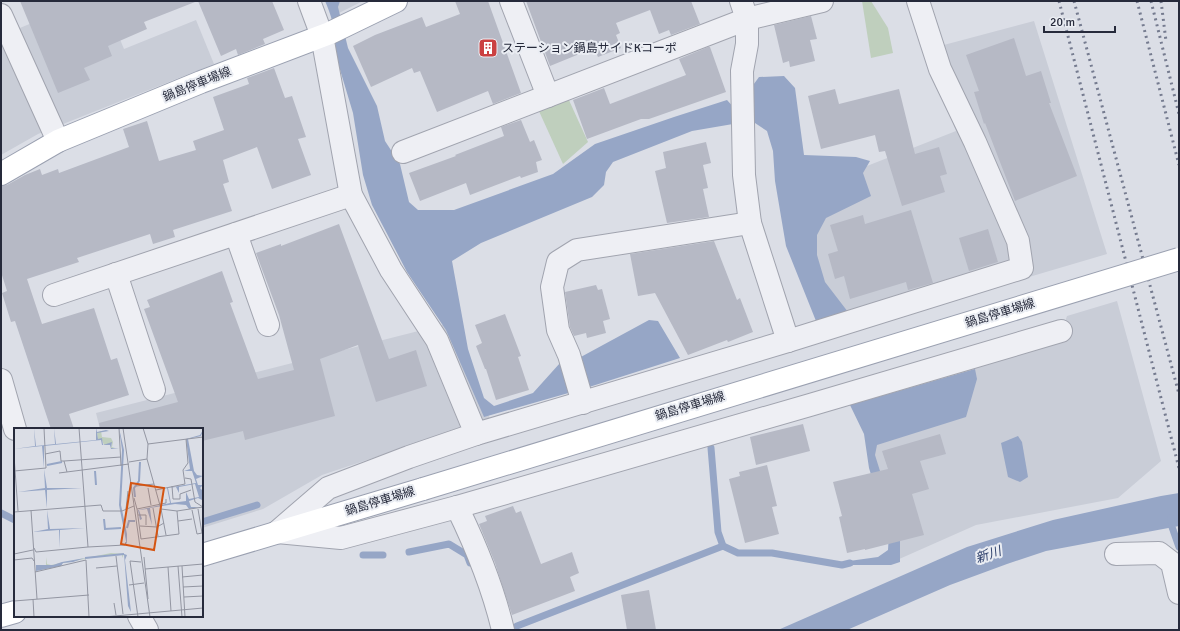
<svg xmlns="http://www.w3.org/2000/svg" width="1180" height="631" viewBox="0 0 1180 631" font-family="Signika,'Noto Sans JP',sans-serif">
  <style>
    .built { fill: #c9cdd7 }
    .green { fill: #bfcfbd }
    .water { fill: #96a6c6 }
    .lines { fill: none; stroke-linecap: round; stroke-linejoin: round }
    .stream { stroke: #96a6c6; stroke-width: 7 }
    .building { fill: #b6b9c5 }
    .minor-casing { stroke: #a1a4af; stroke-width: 24 }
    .major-casing { stroke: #9ba1b1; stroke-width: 24 }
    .minor { stroke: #eeeff4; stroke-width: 22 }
    .major { stroke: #fff; stroke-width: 22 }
    .rail { stroke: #757b8f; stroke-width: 3; stroke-dasharray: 2 4; stroke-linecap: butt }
    .major-bridge-casing { stroke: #9ba1b1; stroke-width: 24; stroke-linecap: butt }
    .major-bridge { stroke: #fff; stroke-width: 22 }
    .labels { text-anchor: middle; stroke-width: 4; stroke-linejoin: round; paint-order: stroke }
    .poi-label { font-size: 12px; fill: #262a3b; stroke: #eaedf3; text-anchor: start }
    .street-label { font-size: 12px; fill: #262a3b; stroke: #eaedf3 }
    .water-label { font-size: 13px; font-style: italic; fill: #31436e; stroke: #eaedf3 }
    .inset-river { fill: none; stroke: #96a6c6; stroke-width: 2 }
    .inset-road { fill: none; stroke: #9396a2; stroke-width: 1 }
    .view { fill: #d55411; fill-opacity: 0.15; stroke: #d55411; stroke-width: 2 }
    .inset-edge { fill: none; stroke: #262a3b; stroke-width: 2 }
  </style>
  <rect width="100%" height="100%" fill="#dbdee6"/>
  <g class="built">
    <polygon points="85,1 104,1 124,49 196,20 214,64 38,134 1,155 1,23 15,30"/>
    <polygon points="333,1 363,1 337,14"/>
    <polygon points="1034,21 1107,254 1029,277 996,270 833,318 810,265 811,188 956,131 925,50"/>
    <polygon points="1117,301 1161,461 1118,498 976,525 897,560 860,398 1058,342 1067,316"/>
    <polygon points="450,323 490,419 322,475 263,509 202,528 202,429 100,429 96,413"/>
  </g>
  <g class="green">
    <polygon points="862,1 871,1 888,28 893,53 871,58"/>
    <polygon points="568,98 588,142 563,164 538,109"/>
  </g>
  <g class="water">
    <path d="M325,1H340L338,7L348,48L377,106L385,141L400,164L409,202L418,210H454L553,174L595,144L674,117L727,100L736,110L733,124L692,131L613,162L606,172L604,185L592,197L481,243L452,261L468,349L484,398L494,406L533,393L560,363L579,358L649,320L658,321L680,358L586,388L484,417L446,330L407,272L372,205L363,175L353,113L335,53C337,36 332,16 325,1Z"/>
    <polygon points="784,76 795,88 804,155 856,157 870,161 863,173 871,196 826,218 817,235 817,255 825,282 848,312 816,321 786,246 775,181 773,151 767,131 752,121 751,88 759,77"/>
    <polygon points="975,369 977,379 966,417 877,445 875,455 900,535 900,562 891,565 842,565 842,562 878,557 888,550 889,533 869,468 864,434 850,405"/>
    <polygon points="1018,436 1022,442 1028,477 1020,482 1008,477 1001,443"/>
    <polygon points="1179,493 1179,526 1046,551 1007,564 950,585 847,630 778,630 967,547 1053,520 1161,496"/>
  </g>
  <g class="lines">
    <g class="stream">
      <polyline points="711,448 718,532 723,546 738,553 772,553 842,565 850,563"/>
      <polyline points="1,513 15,520"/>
      <polyline points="1171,518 1172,527 1179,547"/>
      <polyline points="202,522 257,505"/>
      <polyline points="409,552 449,544 467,555 470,563"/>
      <polyline points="363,555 383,555"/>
      <polyline points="517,626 723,546"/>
    </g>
  </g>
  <g class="building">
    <polygon points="20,1 195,1 195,2 144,22 147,29 108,46 112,56 84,68 90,80 58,93"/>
    <polygon points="198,1 272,1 284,30 263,39 265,44 238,55 236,49 221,56"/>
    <polygon points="455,1 488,1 521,93 493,104 488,91 437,112 420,71 414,73 412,68 371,87 353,46 375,35 422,17 426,27 460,14"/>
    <polygon points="526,1 691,1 700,24 671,35 669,30 659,34 650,10 616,23 620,33 616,35 621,48 598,57 594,48 550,66"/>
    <polygon points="811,16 817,39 810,40 815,61 790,67 789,61 783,63 774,25"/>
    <polygon points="1014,38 1026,76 1041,71 1051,103 1049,103 1077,176 1015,201 985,123 984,124 974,92 979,91 966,55"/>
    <polygon points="708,47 710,47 726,92 649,119 641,119 587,139 573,100 604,88 610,104 686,75 679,59"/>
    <polygon points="274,68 285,98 292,96 306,137 298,139 311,175 272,189 257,147 223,160 229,182 223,184 232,211 173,230 175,237 153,244 150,234 77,258 79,262 27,279 42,324 94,308 111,360 117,358 129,395 69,414 74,429 51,429 15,321 11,322 2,293 7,291 1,272 1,186 7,185 25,175 40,169 42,175 58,169 59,173 129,147 123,129 147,121 159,161 196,150 193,141 224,130 213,97 249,84 247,78"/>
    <polygon points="835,89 839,104 899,89 915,154 939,147 947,174 940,176 945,192 902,206 885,151 879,152 875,135 821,149 808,96"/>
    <polygon points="521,120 530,142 534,140 542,160 536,162 538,172 521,178 520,176 470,195 466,183 420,201 409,173 456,156 455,155 504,136 501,127"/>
    <polygon points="706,142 711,163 703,165 708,188 703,189 709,217 667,223 655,171 666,168 663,152"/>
    <polygon points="911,210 933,283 908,290 906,282 850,299 844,276 835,279 828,254 838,251 830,225 863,215 865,224"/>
    <polygon points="339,224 389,359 416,350 427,386 376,402 358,345 320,359 335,416 245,440 243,431 202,441 202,429 100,429 99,423 178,402 144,309 150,307 147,300 222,271 233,302 230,303 258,379 294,370 279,315 256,253 281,244 281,246"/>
    <polygon points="988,229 998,262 969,271 959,238"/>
    <polygon points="714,241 737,300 740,298 753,332 728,342 727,340 688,355 655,293 638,296 630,254"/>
    <polygon points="596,285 598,290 602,289 610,319 603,321 606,333 587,338 586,333 574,336 570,327 565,292"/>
    <polygon points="505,314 521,356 518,357 529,390 496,400 486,369 485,369 476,346 482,343 475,325"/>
    <polygon points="803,424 810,451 756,465 750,437"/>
    <polygon points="940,434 946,454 920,461 929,489 912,494 924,535 865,550 865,549 847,553 839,517 842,516 833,482 888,469 882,451"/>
    <polygon points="767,465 777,506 772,507 779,534 745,543 729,479 740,476 739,472"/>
    <polygon points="513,506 516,513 521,511 541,564 572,552 579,573 570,577 575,591 512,615 495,563 479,524 487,521 485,516"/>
    <polygon points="649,590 656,630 627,630 621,595"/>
  </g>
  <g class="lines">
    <g class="minor-casing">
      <g id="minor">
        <polyline points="511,1 548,96"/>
        <polyline points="741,1 747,19 747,44 742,71 744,175 750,223 788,341"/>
        <polyline points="1,15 58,141"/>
        <polyline points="403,152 747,19 822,1"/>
        <polyline points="236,234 268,325"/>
        <polyline points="116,274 154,390"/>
        <polyline points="54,295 351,195"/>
        <polyline points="1,380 15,429"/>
        <polyline points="583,403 569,355 558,330 552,287 558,262 577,250 750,223"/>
        <polyline points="476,434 788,341 1022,268 1018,241 975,142 940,69 918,1"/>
        <polyline points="457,507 810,405 1061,331"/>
        <polyline points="277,532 328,488 409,457 476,434 437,340 391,270 351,195 322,36 309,1"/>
        <path d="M277,532L341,538L457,507C476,546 493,588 503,630"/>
        <polyline points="1116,554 1159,553 1172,563 1179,593"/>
        <polyline points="139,616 147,630"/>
      </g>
    </g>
    <g class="major-casing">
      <g id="major">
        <polyline points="1,174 58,141 201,82 330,33 396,1"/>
        <polyline points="202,555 423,489"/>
        <polyline points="1,616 15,612"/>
      </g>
    </g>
    <use href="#minor" class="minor"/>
    <use href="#major" class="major"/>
    <g class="rail">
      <polyline points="1059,1 1179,468"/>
      <polyline points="1074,1 1179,394"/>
      <polyline points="1137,1 1179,165"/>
      <polyline points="1151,1 1179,114"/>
      <polyline points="1161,1 1166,41"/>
    </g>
    <g class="major-bridge-casing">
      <polyline id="major-bridge" points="423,489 1179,259"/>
    </g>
    <use href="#major-bridge" class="major-bridge"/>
  </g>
  <defs>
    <g id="building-square" transform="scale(1)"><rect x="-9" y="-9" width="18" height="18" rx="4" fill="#cb4041" stroke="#eaedf3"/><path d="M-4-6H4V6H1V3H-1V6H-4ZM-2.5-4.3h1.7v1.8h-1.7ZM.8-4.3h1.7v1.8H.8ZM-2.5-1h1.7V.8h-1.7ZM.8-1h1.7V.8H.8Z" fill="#fff"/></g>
  </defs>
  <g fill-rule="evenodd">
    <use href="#building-square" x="488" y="48"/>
  </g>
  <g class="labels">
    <g class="poi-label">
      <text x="502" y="52">ステーション鍋島サイドKコーポ</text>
    </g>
    <g class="street-label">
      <text transform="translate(197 84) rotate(-22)" y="4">鍋島停車場線</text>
      <text transform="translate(1000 313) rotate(-17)" y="4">鍋島停車場線</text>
      <text transform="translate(690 406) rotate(-17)" y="4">鍋島停車場線</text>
      <text transform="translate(380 501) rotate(-17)" y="4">鍋島停車場線</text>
    </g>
    <g class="water-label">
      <text transform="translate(988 554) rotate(-19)" y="5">新川</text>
    </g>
  </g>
  <g transform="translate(14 428)">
    <rect width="189" height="189" fill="#dbdee6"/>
    <path d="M87,3L88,9L97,10L99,14L98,19L101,20H97L98,15L90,17L88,12L84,11L83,5ZM97,125L110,126L108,130V127H92L39,137H32V129L33,136L37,137Z" fill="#bfcfbd"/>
    <path d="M20,0L22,18L41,16L40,0L42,16L82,12V0L83,4L92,2L95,3L83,5L84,11L88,10L89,17L98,14L97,20H105L97,21L96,17H88L87,12L30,18V40L28,18L0,21L21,18ZM105,0L110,22L107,77L113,106V118L105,77L108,22ZM189,2L187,8L174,11L180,43L183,47L189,48L182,51L184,57H189L186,60L189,63L188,72L184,70L175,73L177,79H186L175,81L172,77L161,76L136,80L138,97L133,81L125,82L128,91L126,92L124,82L156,75L153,60L182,55L178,43H170L176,41L172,11L186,7ZM181,56L185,69L175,71L172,64V73L157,75L154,60L162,59L165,65V59ZM30,41L33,60H68L33,62V80L31,62L4,64L31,60ZM33,82L36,101L71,100L46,102V120L45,102L19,104L34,101ZM110,126L113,127L111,132L117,184L114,178ZM71,130L59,134L49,135L47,138L22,143V137H39L48,134Z" fill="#96a6c6" fill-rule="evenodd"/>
    <path class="inset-river" d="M33,37L48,34M81,43L82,57M121,69L120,60L125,53L126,34M90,91L91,101L107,100M113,100L115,93H121M71,130L110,126"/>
    <path class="inset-road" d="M105,0L107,38M109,0L136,189M129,0L134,16L133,31L147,81L163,83L189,79M134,16L189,9M31,26L46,23L47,33H50L53,44M0,28L4,83M50,33L107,29M115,34L133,31M0,43L32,40L30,0M45,45L115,36M171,50L177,51L181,74L189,79M122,58L140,56M158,58L159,71H166V66L177,62M134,60L137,77M142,62L171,56L169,42L174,35L172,11M120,70L123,81L152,75V71M139,80L144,108M112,81L114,63M123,81L127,111L165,106M147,81L152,107M17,82L23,171M178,82L183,106L188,105L184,81M163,83L165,106M0,84L87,77L89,83H108L120,78M124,87H132V97M164,93L178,91M126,98L143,99L150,95M74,119L111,117L112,114M20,120L22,124L74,119L65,0M0,126L19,122M102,128L109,186M130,129L134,171M0,132L18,130L20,133M164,138L168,189M168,138L171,189M154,139L157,183M82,140L103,138M131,141L189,136M21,144L72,132L75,189M168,149L189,147M115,157L130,155M169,159L189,158M170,169L189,168M19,171L20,189M0,173L75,167M100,175L102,187M90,189L189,180M124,189L116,133L127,134"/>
    <path class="view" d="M117,55L150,60L140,122L107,116Z"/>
    <rect width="189" height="189" class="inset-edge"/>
  </g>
  <rect width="1180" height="631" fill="none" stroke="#262a3b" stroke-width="4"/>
  <path d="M1044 26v6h71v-6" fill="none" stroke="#262a3b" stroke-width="2"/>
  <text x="1050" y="26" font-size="12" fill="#262a3b" stroke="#eaedf3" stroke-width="3" paint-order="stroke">20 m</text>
</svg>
